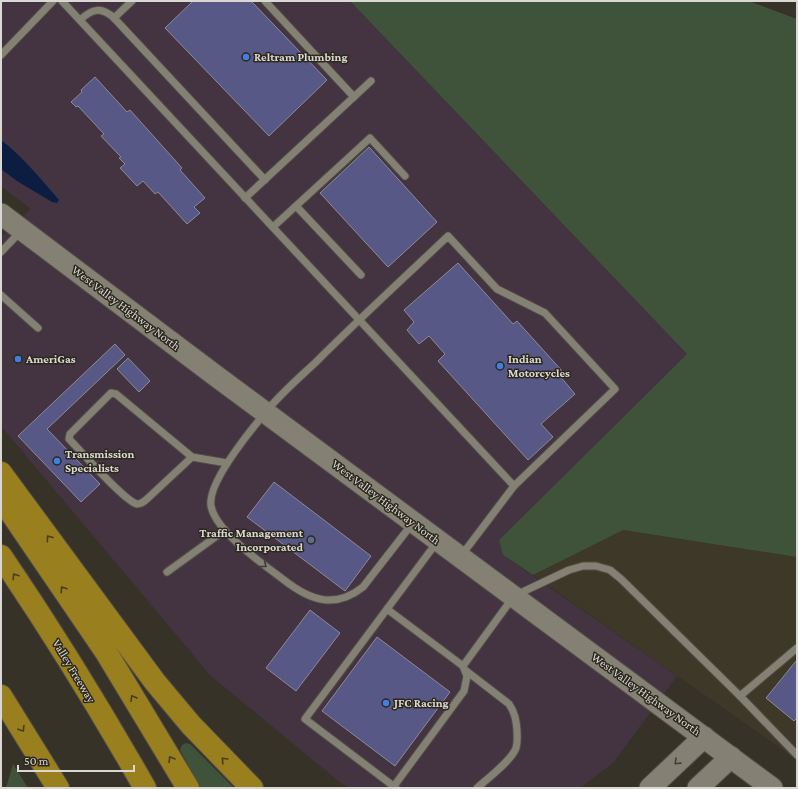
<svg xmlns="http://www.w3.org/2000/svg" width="798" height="789" viewBox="0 0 798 789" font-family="'Crimson Pro',serif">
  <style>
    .commercial { fill: #443441 }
    .built { fill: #3d3827 }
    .green { fill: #3f533a }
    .water { fill: #0c1d42 }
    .building { fill: #575886; stroke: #8a8b97 }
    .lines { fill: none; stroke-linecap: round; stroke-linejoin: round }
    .service-casing { stroke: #524f46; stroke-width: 9 }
    .secondary-casing { stroke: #524f46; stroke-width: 23 }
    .motorway-casing { stroke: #524f46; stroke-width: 24 }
    .service { stroke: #848074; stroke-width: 7 }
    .secondary { stroke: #848074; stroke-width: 21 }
    .motorway { stroke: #9a7f1f; stroke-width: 22 }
    .oneway { stroke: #483e1e }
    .oneway2 { stroke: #423e34 }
    .shop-dot { fill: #3f7fe0; stroke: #2c281e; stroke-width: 1.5 }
    .service-dot { fill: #5c6f8a; stroke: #2c281e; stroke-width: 1.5 }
    .labels { text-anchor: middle; stroke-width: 3; stroke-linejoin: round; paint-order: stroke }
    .poi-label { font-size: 12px; font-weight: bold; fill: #dad8d2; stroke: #2c281e; text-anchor: start }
    .street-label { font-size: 12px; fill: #dad8d2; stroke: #2c281e }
  </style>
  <rect width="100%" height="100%" fill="#363228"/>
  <polygon class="commercial" points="1,1 350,1 687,354 499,540 503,555 677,676 613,763 580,788 350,788 341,783 211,676 1,426 1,237 31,209 1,186"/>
  <polygon class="built" points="622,530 797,557 797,762 779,747 533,575"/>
  <g class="green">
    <polygon points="350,1 749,1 797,19 797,557 623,530 533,575 503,555 499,540 687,354"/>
    <polygon points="186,743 190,744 234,788 201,788 180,750 182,745"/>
    <polygon points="13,764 28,788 6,788"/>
  </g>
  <path class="water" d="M1,140C23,157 41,179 59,200L57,203L52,202L17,181L1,169Z"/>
  <g class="building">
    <polygon points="193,1 251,1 327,80 269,136 165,28"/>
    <polygon points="95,77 127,112 130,110 182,168 180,170 205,198 194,207 200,213 187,224 158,192 155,194 143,181 137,186 120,168 125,164 119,158 121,157 101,136 104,134 78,106 76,107 71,102 82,92 81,90"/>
    <polygon points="369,147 437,222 388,267 320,193"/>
    <polygon points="458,263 513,324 517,321 563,372 559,375 575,394 541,424 553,437 528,460 438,361 445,354 429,336 419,344 407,330 414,322 404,310"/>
    <polygon points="115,344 125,355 47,429 100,484 81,502 18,436"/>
    <polygon points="128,358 150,381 139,392 117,369"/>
    <polygon points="274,482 371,556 345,591 247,517"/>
    <polygon points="310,610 340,633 296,691 266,668"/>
    <polygon points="377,637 450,692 395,766 322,711"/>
    <polygon points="796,661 797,662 797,718 794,721 766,698"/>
  </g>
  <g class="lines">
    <g class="service-casing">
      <g id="service">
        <polyline points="62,1 514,486"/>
        <polyline points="265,1 354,97"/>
        <polyline points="114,18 132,1"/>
        <path d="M80,20C92,9 101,6 114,18L265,180"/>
        <polyline points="1,55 53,1"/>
        <polyline points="245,198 371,81"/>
        <polyline points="296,206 361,275"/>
        <polyline points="273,227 370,138 405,176"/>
        <polyline points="1,252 21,231"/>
        <polyline points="1,295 38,328"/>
        <path d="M192,457L148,498C145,501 142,504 137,504C124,501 81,451 69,439L70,434L111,393L116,394L192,457L227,463"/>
        <path d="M412,524L363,587C335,609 311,601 284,580C263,564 216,532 211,506C207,483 250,431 265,413C280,394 299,378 316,362C359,319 404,278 448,236L497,289L545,313L615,389L514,486L461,556"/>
        <polyline points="167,572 225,530"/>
        <polyline points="387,609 463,666 467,676 464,691 394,786"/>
        <polyline points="463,666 514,596 569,570 583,566 596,566 610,570 621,579 740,696 797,648"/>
        <path d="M465,670L509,704C515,713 516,720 517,730C517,736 518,742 516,748C512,760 487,779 477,788"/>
        <polyline points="740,696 797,755"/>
        <polyline points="396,788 305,719 437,542"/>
      </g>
    </g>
    <g class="secondary-casing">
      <g id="secondary">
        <polyline points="1,214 216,376 772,788"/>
        <polyline points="650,788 704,737"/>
        <polyline points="698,788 731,757"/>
      </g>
    </g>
    <g class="motorway-casing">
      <g id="motorway">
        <polyline points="1,473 155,682 191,725 252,788"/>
        <polyline points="1,498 106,652 188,788"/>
        <path d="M1,556C52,631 100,709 145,788"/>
        <polyline points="1,696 58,788"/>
      </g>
    </g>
    <use href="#service" class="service"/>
    <use href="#secondary" class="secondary"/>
    <use href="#motorway" class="motorway"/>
  </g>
  <defs><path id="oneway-chevron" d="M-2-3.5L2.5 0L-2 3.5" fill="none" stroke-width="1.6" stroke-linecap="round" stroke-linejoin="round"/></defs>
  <g class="oneway">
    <use href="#oneway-chevron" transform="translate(49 538) rotate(-126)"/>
    <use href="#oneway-chevron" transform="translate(15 576) rotate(-124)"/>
    <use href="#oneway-chevron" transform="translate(63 589) rotate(-124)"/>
    <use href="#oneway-chevron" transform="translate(133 698) rotate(-121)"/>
    <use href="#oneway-chevron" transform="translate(22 729) rotate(58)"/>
    <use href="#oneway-chevron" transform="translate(171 759) rotate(-121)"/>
    <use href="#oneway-chevron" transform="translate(224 760) rotate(-134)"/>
  </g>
  <g class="oneway2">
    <use href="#oneway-chevron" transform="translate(264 565) rotate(38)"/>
    <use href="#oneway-chevron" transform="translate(677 762) rotate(136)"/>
  </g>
  <g class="shop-dot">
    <circle cx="246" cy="57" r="4"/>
    <circle cx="18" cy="359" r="4"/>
    <circle cx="500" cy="366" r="4"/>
    <circle cx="57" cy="461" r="4"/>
    <circle cx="386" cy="703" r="4"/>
  </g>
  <circle class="service-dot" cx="311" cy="540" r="4"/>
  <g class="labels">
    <g class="poi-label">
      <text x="254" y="61">Reltram Plumbing</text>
      <text x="26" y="363">AmeriGas</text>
      <text x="508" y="363">Indian<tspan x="508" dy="14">Motorcycles</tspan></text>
      <text x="65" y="458">Transmission<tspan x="65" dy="14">Specialists</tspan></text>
      <text x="303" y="537" text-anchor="end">Traffic Management<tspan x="303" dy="14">Incorporated</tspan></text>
      <text x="394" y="707">JFC Racing</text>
    </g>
    <g class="street-label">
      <text transform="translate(126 308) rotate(37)" y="4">West Valley Highway North</text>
      <text transform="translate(386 502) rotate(37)" y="4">West Valley Highway North</text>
      <text transform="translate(74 671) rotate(59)" y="4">Valley Freeway</text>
      <text transform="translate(646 694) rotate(36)" y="4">West Valley Highway North</text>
    </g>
  </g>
  <rect width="798" height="789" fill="none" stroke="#dad8d2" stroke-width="4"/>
  <path d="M18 765v6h116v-6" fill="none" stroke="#dad8d2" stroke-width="2"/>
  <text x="24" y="765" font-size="12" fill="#dad8d2" stroke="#2c281e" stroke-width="3" paint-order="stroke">50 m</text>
</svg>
